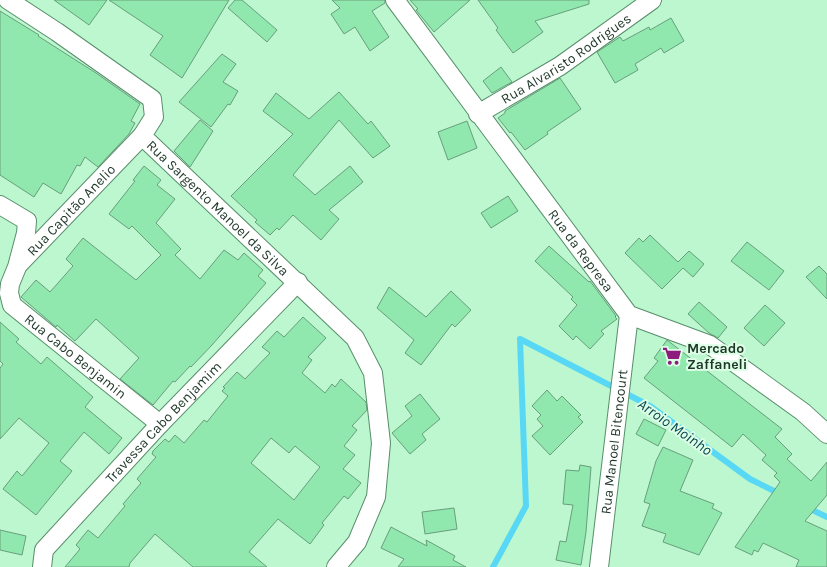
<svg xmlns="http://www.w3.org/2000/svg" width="827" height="567" viewBox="0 0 827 567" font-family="Karla,sans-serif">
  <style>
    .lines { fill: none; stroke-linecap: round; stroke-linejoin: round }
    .stream { stroke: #58d8f4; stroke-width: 6 }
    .building { fill: #90e8af; stroke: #689f7b; fill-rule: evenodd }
    .street-casing { stroke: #588f6b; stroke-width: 20 }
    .street { stroke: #fff; stroke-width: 18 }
    .labels { text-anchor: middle; stroke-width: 4; stroke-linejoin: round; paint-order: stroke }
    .street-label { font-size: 14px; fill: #1e3627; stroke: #dbfee5 }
    .poi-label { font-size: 14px; font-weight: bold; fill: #1e3627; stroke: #dbfee5; text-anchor: start }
    .water-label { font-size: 15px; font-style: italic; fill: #094450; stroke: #dbfee5 }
  </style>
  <rect width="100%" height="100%" fill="#bcf7cf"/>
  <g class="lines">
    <g class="stream">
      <polyline points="806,507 827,517"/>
      <polyline points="493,567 526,506 520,339 650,406 750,479 780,494"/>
    </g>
  </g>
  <g class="building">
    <polygon points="54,0 107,0 89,25"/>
    <polygon points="109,0 229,0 182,78 150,55 163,36"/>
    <polygon points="235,0 242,0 277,30 267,42 228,8"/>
    <polygon points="332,0 385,0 385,3 372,11 389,37 370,51 355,27 344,34 331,14 340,8"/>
    <polygon points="410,0 470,0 434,32 416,10 418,9"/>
    <polygon points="478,0 589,0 589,4 535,21 543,32 513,53 496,30 498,28"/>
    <polygon points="0,11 39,35 38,36 96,73 140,104 131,121 135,123 129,134 98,167 85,157 80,166 77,165 61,194 43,183 34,197 0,175"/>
    <polygon points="671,18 684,41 664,53 661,48 635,64 638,70 615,83 597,52 620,37 623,41 649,27 650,30"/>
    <polygon points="222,54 236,64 223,82 238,91 230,105 228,104 211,127 179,102"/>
    <polygon points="501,67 512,82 492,93 483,81"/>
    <polygon points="560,78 581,109 547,132 548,134 525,150 511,132 510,133 498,118 505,113 505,111"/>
    <polygon points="339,92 368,124 371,121 390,146 373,158 339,120 293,175 315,195 350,166 363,182 329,210 339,219 321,240 293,215 279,230 277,228 270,235 255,222 257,220 231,196 293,134 263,111 276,93 309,119"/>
    <polygon points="200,120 213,131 190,167 174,151"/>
    <polygon points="467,121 477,148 448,160 438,132"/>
    <polygon points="144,166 161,180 157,185 175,199 156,223 181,249 175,255 200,279 224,250 238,260 244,253 263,270 258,276 266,283 212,345 191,367 190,366 175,382 173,381 153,405 120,379 139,358 96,319 75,341 57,325 56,327 21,297 36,280 50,292 73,266 66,259 83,238 136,280 161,255 132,226 129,229 109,214 135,181 133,180"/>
    <polygon points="508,196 518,211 491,228 481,213"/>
    <polygon points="650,235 678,262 689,251 704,264 693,277 683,268 662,289 625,253 639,238 643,242"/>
    <polygon points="747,242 784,271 769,290 731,261"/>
    <polygon points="549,246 589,282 590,281 616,316 615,317 617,319 601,331 604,334 590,349 576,336 573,340 559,326 577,305 571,299 573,297 535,261"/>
    <polygon points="819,266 827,274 827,299 806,277"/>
    <polygon points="389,287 426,317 451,291 471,310 456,326 455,327 452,324 421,365 405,353 414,340 377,308"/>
    <polygon points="699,302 727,327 718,338 709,333 688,314"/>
    <polygon points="765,305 785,323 764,346 744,328"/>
    <path d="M303,317L326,338L308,357L312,360L302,373L325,393L332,384L335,387L341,379L366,402L367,410L352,426L357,430L344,446L355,455L343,469L361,483L348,499L344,496L322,523L324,525L310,544L278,519L249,552L267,567H193L155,534L130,563L129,567H65L80,549L76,545L88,530L98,538L125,506L123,504L141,483L137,479L156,457L152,454L153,451L165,439L169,442L175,435L184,443L204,420L207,422L228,396L222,391L225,388L223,387L237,372L245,379L270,353L262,347L277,331L284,337ZM271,438L289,453L295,446L320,467L294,500L251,463Z"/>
    <polygon points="0,322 19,339 16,342 41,364 47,357 93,397 85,407 122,438 109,454 84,432 60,461 72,471 36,515 3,489 17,471 22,476 49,443 19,418 0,439 0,368 3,364 0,361"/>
    <polygon points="667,340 782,429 775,437 792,454 787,459 811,481 827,462 827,495 805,521 827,531 827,567 796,567 799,560 763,543 758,552 754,550 752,555 735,547 780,482 774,476 777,473 762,460 766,455 743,434 732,447 644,378 658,361 654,358"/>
    <polygon points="547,390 557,401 562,396 581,415 578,417 583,422 550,455 532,436 543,426 537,419 541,415 532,406"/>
    <polygon points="420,394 440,419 422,434 426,440 410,454 392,433 412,416 405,406"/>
    <polygon points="644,419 666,430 658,446 636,434"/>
    <polygon points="663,447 693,460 680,491 714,504 712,508 722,513 699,555 663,542 666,534 642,526 650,504 644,502 656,461"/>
    <polygon points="580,465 591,467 586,532 581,565 556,560 560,541 566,542 573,505 563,504 566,470 579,471"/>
    <polygon points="454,508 457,529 425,534 422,512"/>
    <polygon points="391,527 427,546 426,540 455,556 453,560 466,567 398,567 404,559 381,548"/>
    <polygon points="0,530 26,536 22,555 0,550"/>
  </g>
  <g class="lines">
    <g class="street-casing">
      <g id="street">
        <path id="s1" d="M8,0L57,32L152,99L154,117L142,136L355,338L373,373L381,443L376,497L357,542L336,567"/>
        <path id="s2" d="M395,0L629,315L710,345L803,412L827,434"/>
        <path id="s3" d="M478,114L560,66L652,0"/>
        <path id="s4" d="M0,205L27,221L26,233L17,267L10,284L9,293L12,305L160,424"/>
        <path id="s5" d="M19,264L142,136"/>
        <path id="s6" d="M42,567L44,550L160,424L298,282"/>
        <path id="s7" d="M599,567L629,315"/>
      </g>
    </g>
    <use href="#street" class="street"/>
  </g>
  <defs>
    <g id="supermarket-bare" transform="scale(1.5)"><path d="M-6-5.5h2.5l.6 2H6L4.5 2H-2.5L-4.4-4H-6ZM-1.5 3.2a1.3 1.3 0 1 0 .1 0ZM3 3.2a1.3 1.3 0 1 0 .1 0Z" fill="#8e1c7e" stroke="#dbfee5" stroke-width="2.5" paint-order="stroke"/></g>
  </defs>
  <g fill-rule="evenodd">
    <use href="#supermarket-bare" x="672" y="356"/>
  </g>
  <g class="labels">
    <g class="street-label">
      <text dy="5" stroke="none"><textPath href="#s3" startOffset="104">Rua Alvaristo Rodrigues</textPath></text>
      <text dy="5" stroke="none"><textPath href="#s1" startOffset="320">Rua Sargento Manoel da Silva</textPath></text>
      <text dy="5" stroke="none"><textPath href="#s5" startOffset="75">Rua Capitão Anelio</textPath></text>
      <text dy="5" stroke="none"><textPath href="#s2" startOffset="312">Rua da Represa</textPath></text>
      <text dy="5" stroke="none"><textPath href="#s4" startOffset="200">Rua Cabo Benjamin</textPath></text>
      <text dy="5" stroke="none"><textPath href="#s6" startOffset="192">Travessa Cabo Benjamim</textPath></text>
      <text dy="5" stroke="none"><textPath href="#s7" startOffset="126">Rua Manoel Bitencourt</textPath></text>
    </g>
    <g class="poi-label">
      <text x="687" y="353">Mercado<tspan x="687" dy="16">Zaffaneli</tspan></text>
    </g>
    <g class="water-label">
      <text transform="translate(675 427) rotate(35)" y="5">Arroio Moinho</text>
    </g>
  </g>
</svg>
